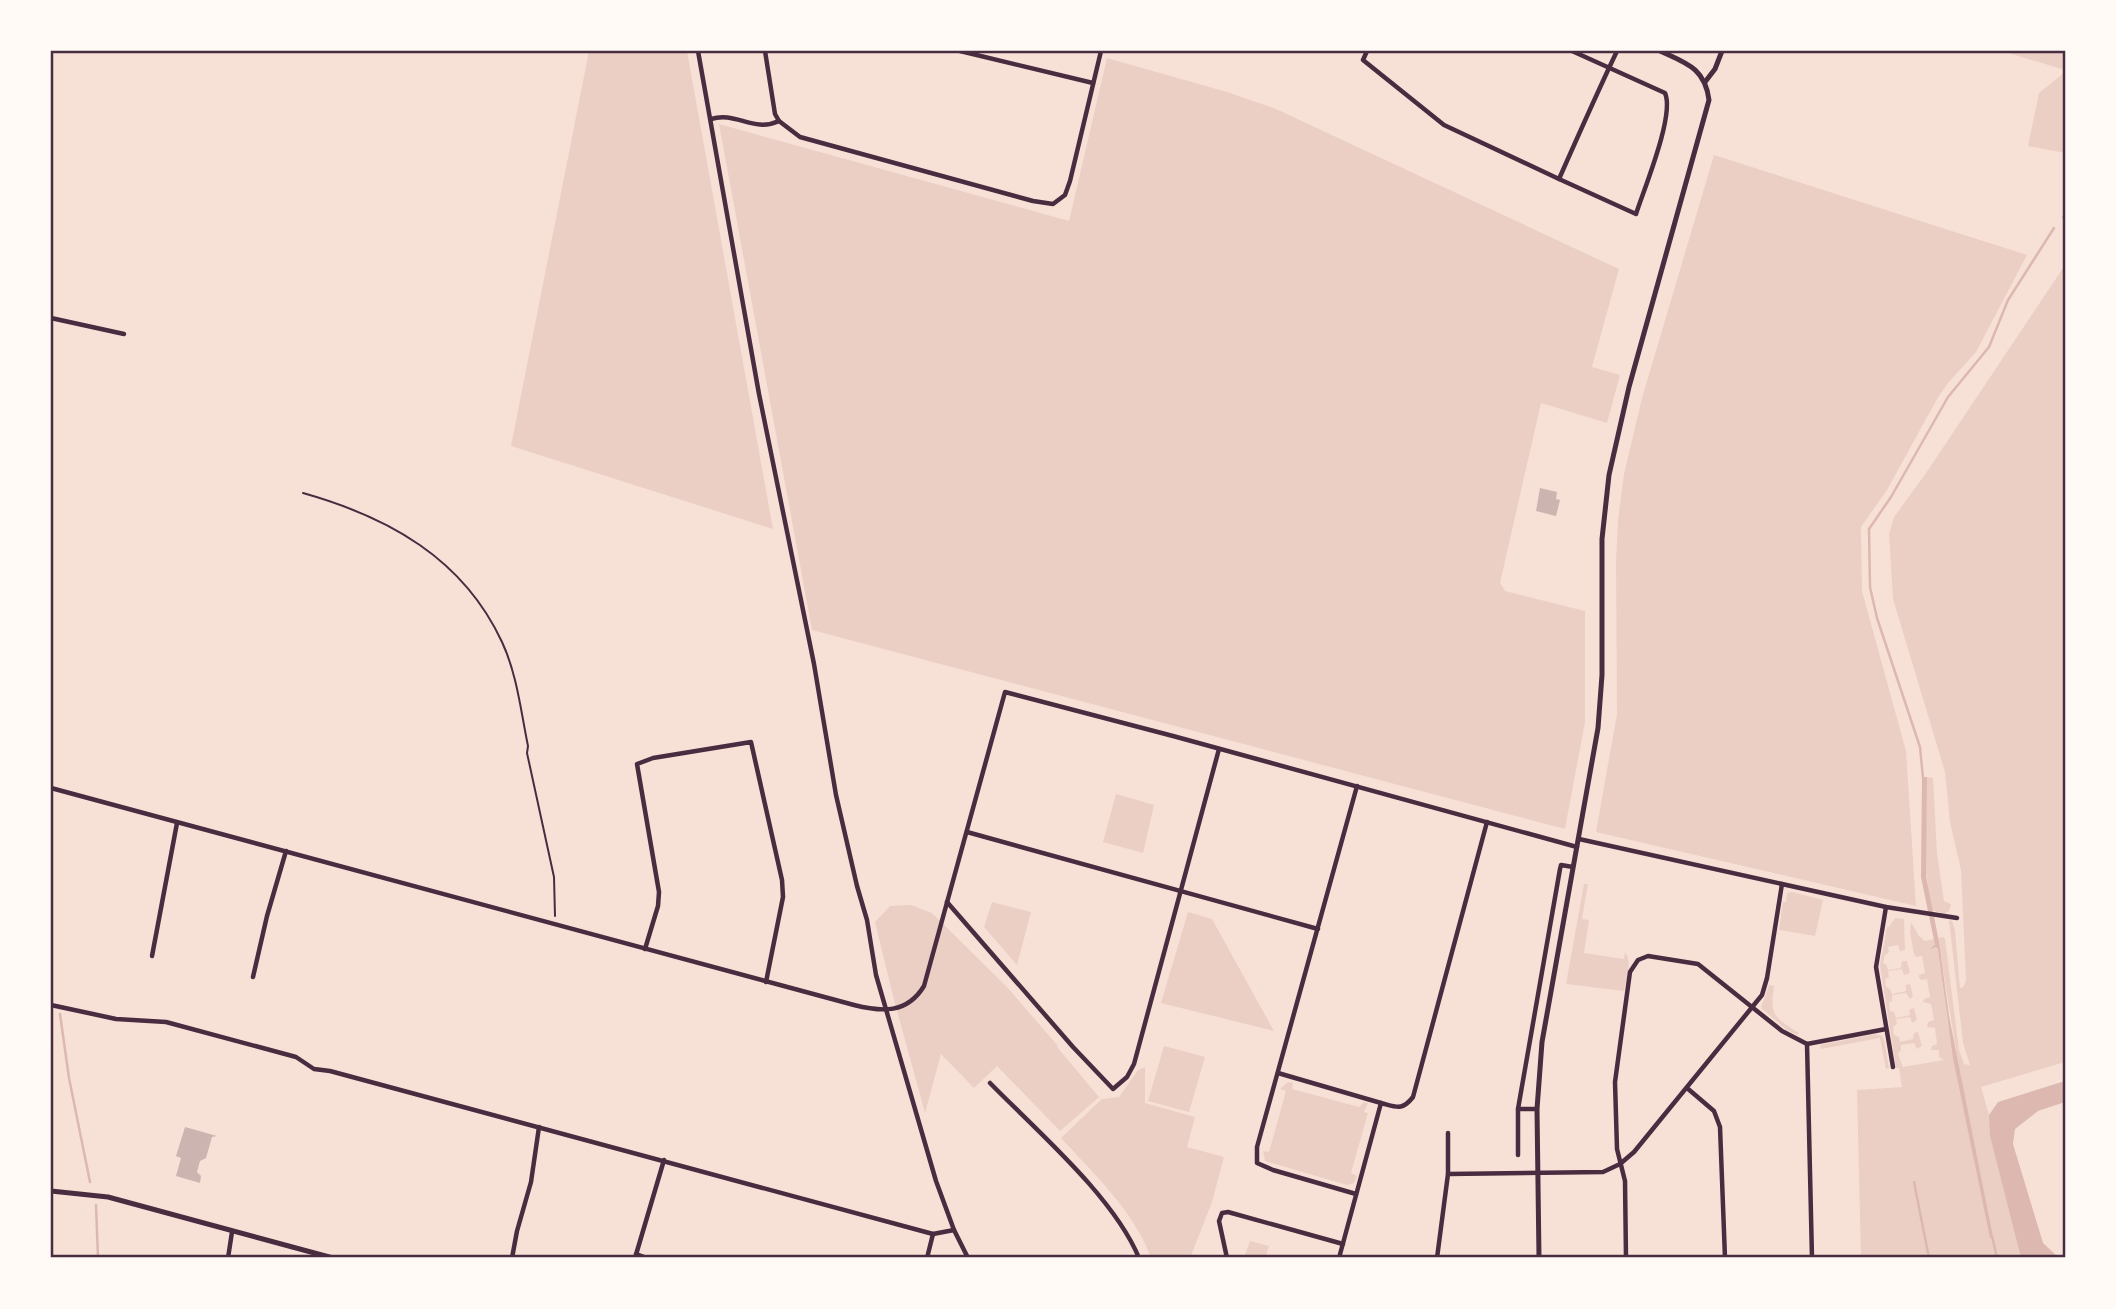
<svg xmlns="http://www.w3.org/2000/svg" width="2116" height="1309" viewBox="0 0 2116 1309" font-family="'Noto Sans',sans-serif">
  <style>
    .green { fill: #ebcfc5 }
    .water { fill: #dcb8b0 }
    .lines { fill: none; stroke-linecap: round; stroke-linejoin: round }
    .stream { stroke: #dcb8b0; stroke-width: 2.5 }
    .building { fill: #ccb4b1 }
    .path { stroke: #4a2c40; stroke-width: 2 }
    .minor { stroke: #4a2c40; stroke-width: 4.5 }
    .tertiary { stroke: #4a2c40; stroke-width: 5 }
    .neatline { fill: none; stroke: #4a2c40; stroke-width: 2.5 }
  </style>
  <rect width="100%" height="100%" fill="#f7e1d7"/>
  <g class="green">
    <polygon points="589,51 687,51 773,529 511,446"/>
    <polygon points="2002,51 2065,51 2065,70"/>
    <polygon points="1107,58 1227,92 1276,109 1619,269 1592,367 1620,375 1607,423 1541,403 1500,583 1505,591 1585,611 1585,722 1565,829 812,630 719,124 1069,221"/>
    <polygon points="2065,72 2065,153 2028,146 2039,93"/>
    <polygon points="1714,155 2027,255 1976,352 1948,383 1937,399 1887,490 1861,527 1862,591 1906,751 1916,906 1596,832 1617,714 1616,562 1618,520 1624,474 1642,398"/>
    <polygon points="2065,265 2065,1062 1981,1087 1989,1115 1992,1142 2021,1258 1861,1258 1857,1090 1902,1087 1899,1068 1896,1068 1880,965 1887,927 1889,927 1895,918 1904,919 1905,950 1900,951 1898,945 1888,947 1889,952 1885,955 1883,963 1886,964 1888,970 1901,968 1902,961 1907,961 1910,973 1904,975 1902,969 1888,971 1889,977 1885,979 1886,987 1890,989 1892,994 1906,991 1906,985 1910,984 1913,996 1910,999 1906,993 1892,995 1892,1001 1889,1003 1890,1011 1894,1012 1896,1018 1910,1015 1909,1010 1914,1008 1917,1020 1912,1023 1910,1017 1896,1019 1897,1024 1893,1027 1894,1035 1899,1037 1900,1042 1913,1039 1914,1033 1918,1032 1922,1046 1917,1049 1914,1043 1901,1045 1901,1050 1898,1054 1903,1067 1944,1060 1939,1057 1939,1050 1931,1050 1932,1046 1937,1044 1935,1028 1927,1027 1928,1022 1934,1020 1931,1004 1923,1002 1924,999 1930,997 1927,979 1921,980 1919,978 1919,975 1925,973 1922,956 1916,957 1914,954 1910,933 1911,922 1919,936 1925,941 1934,939 1935,947 1938,950 1948,1025 1958,1063 1938,938 1944,937 1945,939 1959,1050 1964,1064 1970,1065 1963,1043 1949,920 1952,921 1955,930 1960,988 1963,987 1966,981 1961,870 1950,822 1945,772 1893,599 1889,534 1894,517 1926,473"/>
    <polygon points="1927,777 1933,778 1937,853 1944,901 1951,904 1949,911 1944,914 1932,910 1925,866"/>
    <polygon points="1116,794 1154,805 1143,853 1103,842"/>
    <path d="M1584,884H1588L1582,919L1589,920L1584,953L1624,959L1625,952C1633,962 1626,979 1624,991L1566,984Z"/>
    <polygon points="1792,892 1823,900 1815,936 1779,930 1783,902 1786,902 1787,893"/>
    <polygon points="992,902 1031,912 1017,965 984,927"/>
    <polygon points="911,905 932,913 1007,987 1058,1046 1057,1047 1099,1097 1060,1131 997,1066 974,1088 941,1054 925,1113 893,996 875,922 890,906"/>
    <polygon points="1188,912 1212,919 1274,1031 1161,1003"/>
    <path d="M1769,985L1774,986C1770,1015 1773,1017 1799,1033L1797,1035L1787,1030L1761,1008Z"/>
    <polygon points="1876,1034 1882,1036 1884,1040 1889,1068 1886,1069 1880,1038 1821,1049 1820,1045"/>
    <polygon points="1164,1046 1205,1057 1189,1112 1148,1101"/>
    <path d="M1145,1067V1103L1195,1117L1187,1147L1224,1157L1212,1202L1190,1258H1151C1134,1211 1094,1174 1061,1138L1102,1099L1119,1097L1138,1070Z"/>
    <polygon points="1288,1082 1293,1083 1292,1089 1359,1107 1364,1102 1368,1103 1364,1112 1368,1113 1351,1173 1357,1176 1354,1183 1347,1185 1265,1161 1263,1151 1269,1152 1286,1091 1280,1089"/>
    <polygon points="1250,1241 1269,1246 1265,1258 1244,1258"/>
  </g>
  <g class="water">
    <polygon points="1922,777 1927,777 1926,876 1939,942 1949,1016 1993,1237 1990,1238 1953,1058 1938,950 1936,947 1929,949 1935,945 1921,877"/>
    <polygon points="2065,1081 2065,1102 2038,1111 2015,1129 2013,1144 2043,1243 2059,1258 2021,1258 1990,1136 1989,1115 1998,1102"/>
  </g>
  <g class="lines">
    <g class="stream">
      <polyline points="1711,52 1711,51"/>
      <polyline points="2063,217 2065,216"/>
      <polyline points="1923,778 1920,747 1877,618 1870,587 1869,529 1891,497 1948,397 1989,347 2008,300 2054,228"/>
      <polyline points="60,1014 69,1078 90,1182"/>
      <polyline points="1914,1182 1929,1258"/>
      <polyline points="96,1205 98,1258"/>
      <polyline points="1992,1236 1997,1258"/>
    </g>
  </g>
  <g class="building">
    <polygon points="1540,488 1557,492 1556,499 1560,500 1556,516 1536,511"/>
    <polygon points="185,1127 217,1136 212,1137 206,1158 200,1161 197,1172 201,1176 200,1183 176,1176 181,1158 176,1156"/>
  </g>
  <g class="lines">
    <path class="path" d="M303,493C388,517 463,558 502,642C517,674 521,712 528,746L527,753L554,877L555,916"/>
    <g class="minor">
      <polyline points="698,51 759,394 814,664 836,795 857,886 867,920 876,975 936,1181 954,1230 968,1258"/>
      <polyline points="765,51 775,114 779,121"/>
      <polyline points="960,51 1093,83"/>
      <polyline points="1367,51 1363,60 1444,125 1559,179"/>
      <path d="M1572,51L1665,93C1675,115 1644,189 1636,214L1559,179C1578,136 1597,93 1617,51"/>
      <path d="M711,119C736,111 753,133 779,121L800,137L1033,201L1053,204L1065,195L1070,181L1101,51"/>
      <polyline points="51,318 124,334"/>
      <path d="M51,788L854,1005C882,1012 907,1014 924,986L1005,692L1173,736L1577,847"/>
      <polyline points="967,832 1318,929"/>
      <polyline points="1579,839 1886,907 1957,918"/>
      <polyline points="947,902 1073,1047 1113,1089 1127,1077 1134,1064 1219,749"/>
      <polyline points="1886,907 1876,967 1893,1067"/>
      <polyline points="645,949 658,906 659,892 637,764 653,758 751,742 782,880 783,897 766,982"/>
      <polyline points="152,956 177,823"/>
      <polyline points="253,977 267,916 286,851"/>
      <polyline points="51,1005 116,1019 166,1022 296,1057 314,1069 330,1071 933,1234 954,1230"/>
      <polyline points="1807,1044 1812,1258"/>
      <polyline points="1807,1044 1886,1029"/>
      <polyline points="1278,1073 1381,1103"/>
      <path d="M990,1083C1037,1131 1114,1197 1139,1258"/>
      <polyline points="1687,1088 1714,1111 1720,1127 1725,1258"/>
      <polyline points="1518,1109 1537,1109"/>
      <polyline points="1448,1133 1448,1174"/>
      <polyline points="1518,1155 1518,1109 1560,869 1561,865 1573,867"/>
      <polyline points="1356,1194 1273,1170 1257,1163 1257,1147 1357,786"/>
      <polyline points="636,1254 647,1258"/>
      <polyline points="228,1258 232,1232"/>
      <polyline points="512,1258 517,1231 531,1182 539,1127"/>
      <polyline points="635,1258 664,1160"/>
      <polyline points="927,1258 933,1234"/>
      <polyline points="1227,1258 1219,1221 1222,1213 1228,1212 1343,1244"/>
      <path d="M1339,1258L1381,1103C1397,1107 1402,1111 1413,1097L1487,822"/>
      <polyline points="1437,1258 1448,1174 1603,1172 1620,1164 1634,1152 1762,995 1767,978 1782,884"/>
      <polyline points="1626,1258 1625,1181 1617,1149 1615,1082 1630,972 1638,960 1648,956 1698,964 1782,1031 1807,1044"/>
    </g>
    <g class="tertiary">
      <polyline points="1705,82 1715,69 1722,51"/>
      <polyline points="51,1191 108,1197 333,1258"/>
      <path d="M1539,1258L1537,1109L1542,1042L1598,728L1602,675V539L1609,475L1629,387L1709,100C1705,68 1686,63 1660,51"/>
    </g>
  </g>
  <rect width="2116" height="1309" fill="none" stroke="#fffaf5" stroke-width="105"/>
  <rect x="52" y="52" width="2012" height="1204" class="neatline"/>
</svg>
